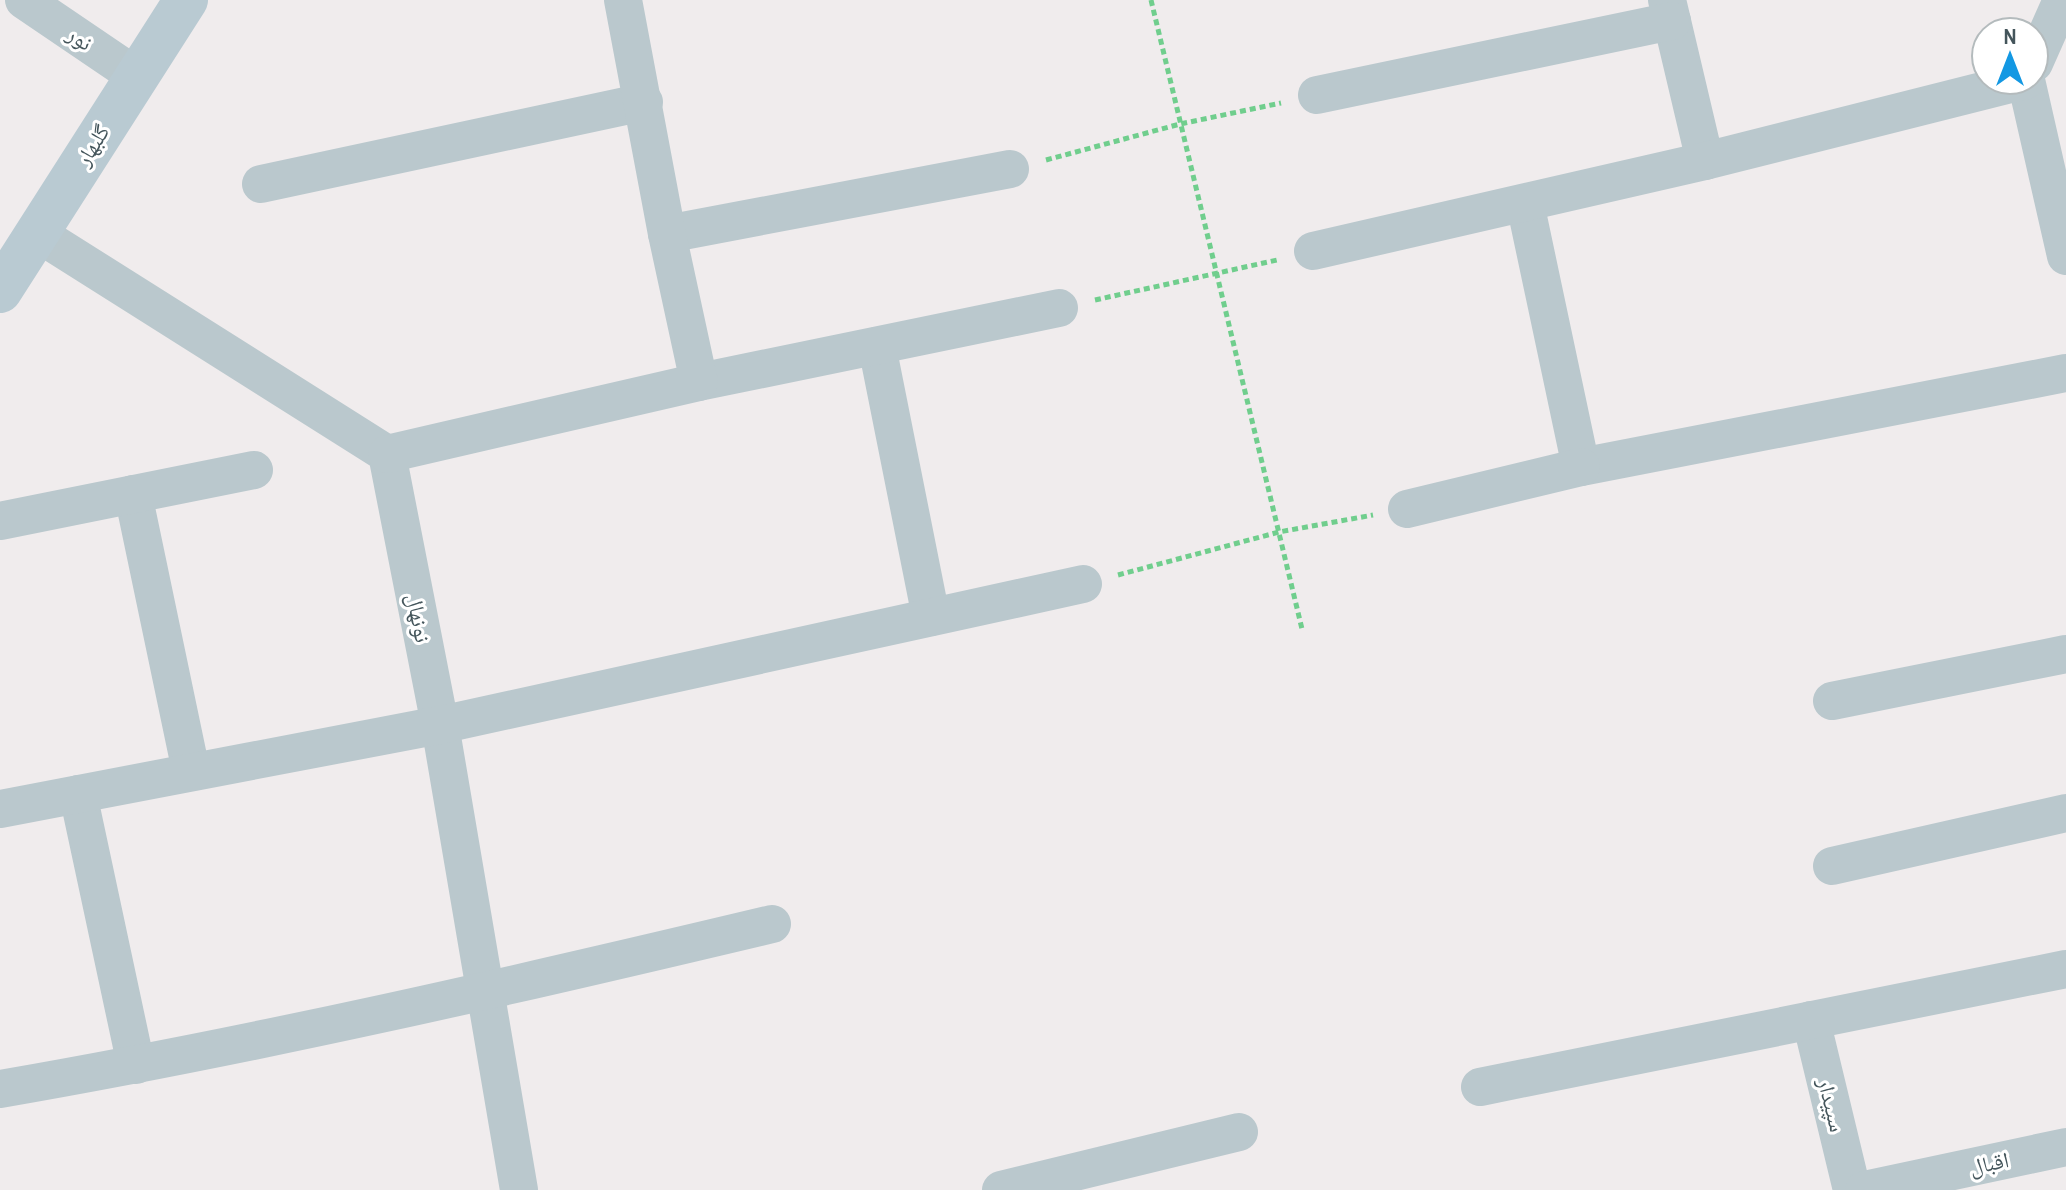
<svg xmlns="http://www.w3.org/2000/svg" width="2066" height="1190" viewBox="0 0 2066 1190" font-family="'Archivo Narrow','Noto Naskh Arabic',sans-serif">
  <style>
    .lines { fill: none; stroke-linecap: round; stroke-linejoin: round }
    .path { stroke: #70ce8d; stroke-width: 5; stroke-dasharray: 6 4; stroke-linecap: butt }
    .street { stroke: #bac8cd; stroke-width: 38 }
    .secondary { stroke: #b9cad2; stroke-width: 44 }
    .labels { text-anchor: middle; stroke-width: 6; stroke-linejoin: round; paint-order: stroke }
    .street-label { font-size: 22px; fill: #44555b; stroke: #fff }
  </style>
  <rect width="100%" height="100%" fill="#f0eced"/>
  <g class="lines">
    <g class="path">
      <polyline points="1151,0 1302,629"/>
      <polyline points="1046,160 1180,124 1281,103"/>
      <polyline points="1095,300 1277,260"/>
      <polyline points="1118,575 1279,532 1373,515"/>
    </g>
    <g class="street">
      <polyline points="24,0 136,76"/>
      <polyline points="1667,0 1705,161"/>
      <polyline points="2034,63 2062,0"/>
      <polyline points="2026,80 2066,256"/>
      <polyline points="1317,95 1672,21"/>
      <polyline points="261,184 644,102"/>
      <polyline points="1525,203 1581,467 2066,373"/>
      <polyline points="37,233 387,454 440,725 519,1190"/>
      <polyline points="667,234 1010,169"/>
      <polyline points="1313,251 1705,161 2026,80"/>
      <polyline points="877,346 931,617"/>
      <polyline points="699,382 1059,308"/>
      <polyline points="387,454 699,382 667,234 623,0"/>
      <polyline points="133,494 191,771"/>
      <polyline points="1407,509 1581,467"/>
      <polyline points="0,521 254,470"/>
      <polyline points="1832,701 2066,654"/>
      <polyline points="78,794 136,1065"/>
      <polyline points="0,809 440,725 1083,584"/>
      <polyline points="1832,866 2066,813"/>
      <polyline points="1811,1020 1852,1190"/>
      <polyline points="1480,1087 2066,969"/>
      <path d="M0,1089C260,1044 516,985 772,924"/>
      <polyline points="1001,1190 1239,1132"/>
      <polyline points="1864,1190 2066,1147"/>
    </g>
    <polyline class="secondary" points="0,291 186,0"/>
  </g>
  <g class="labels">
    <g class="street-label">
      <text transform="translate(80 38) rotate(34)" y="8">نور</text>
      <text transform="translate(92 145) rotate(-58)" y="8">گلبهار</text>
      <text transform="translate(419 618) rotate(79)" y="8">نونهال</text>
      <text transform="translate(1832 1105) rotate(76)" y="8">سپیدار</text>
      <text transform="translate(1989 1163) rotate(-12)" y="8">اقبال</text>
    </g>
  </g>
  <g transform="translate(2010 56)"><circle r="38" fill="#ffffff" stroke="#b4bbbd" stroke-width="2"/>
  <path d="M0-6L14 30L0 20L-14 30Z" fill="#1398e3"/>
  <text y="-12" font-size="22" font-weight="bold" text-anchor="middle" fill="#44555b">N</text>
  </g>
</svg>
